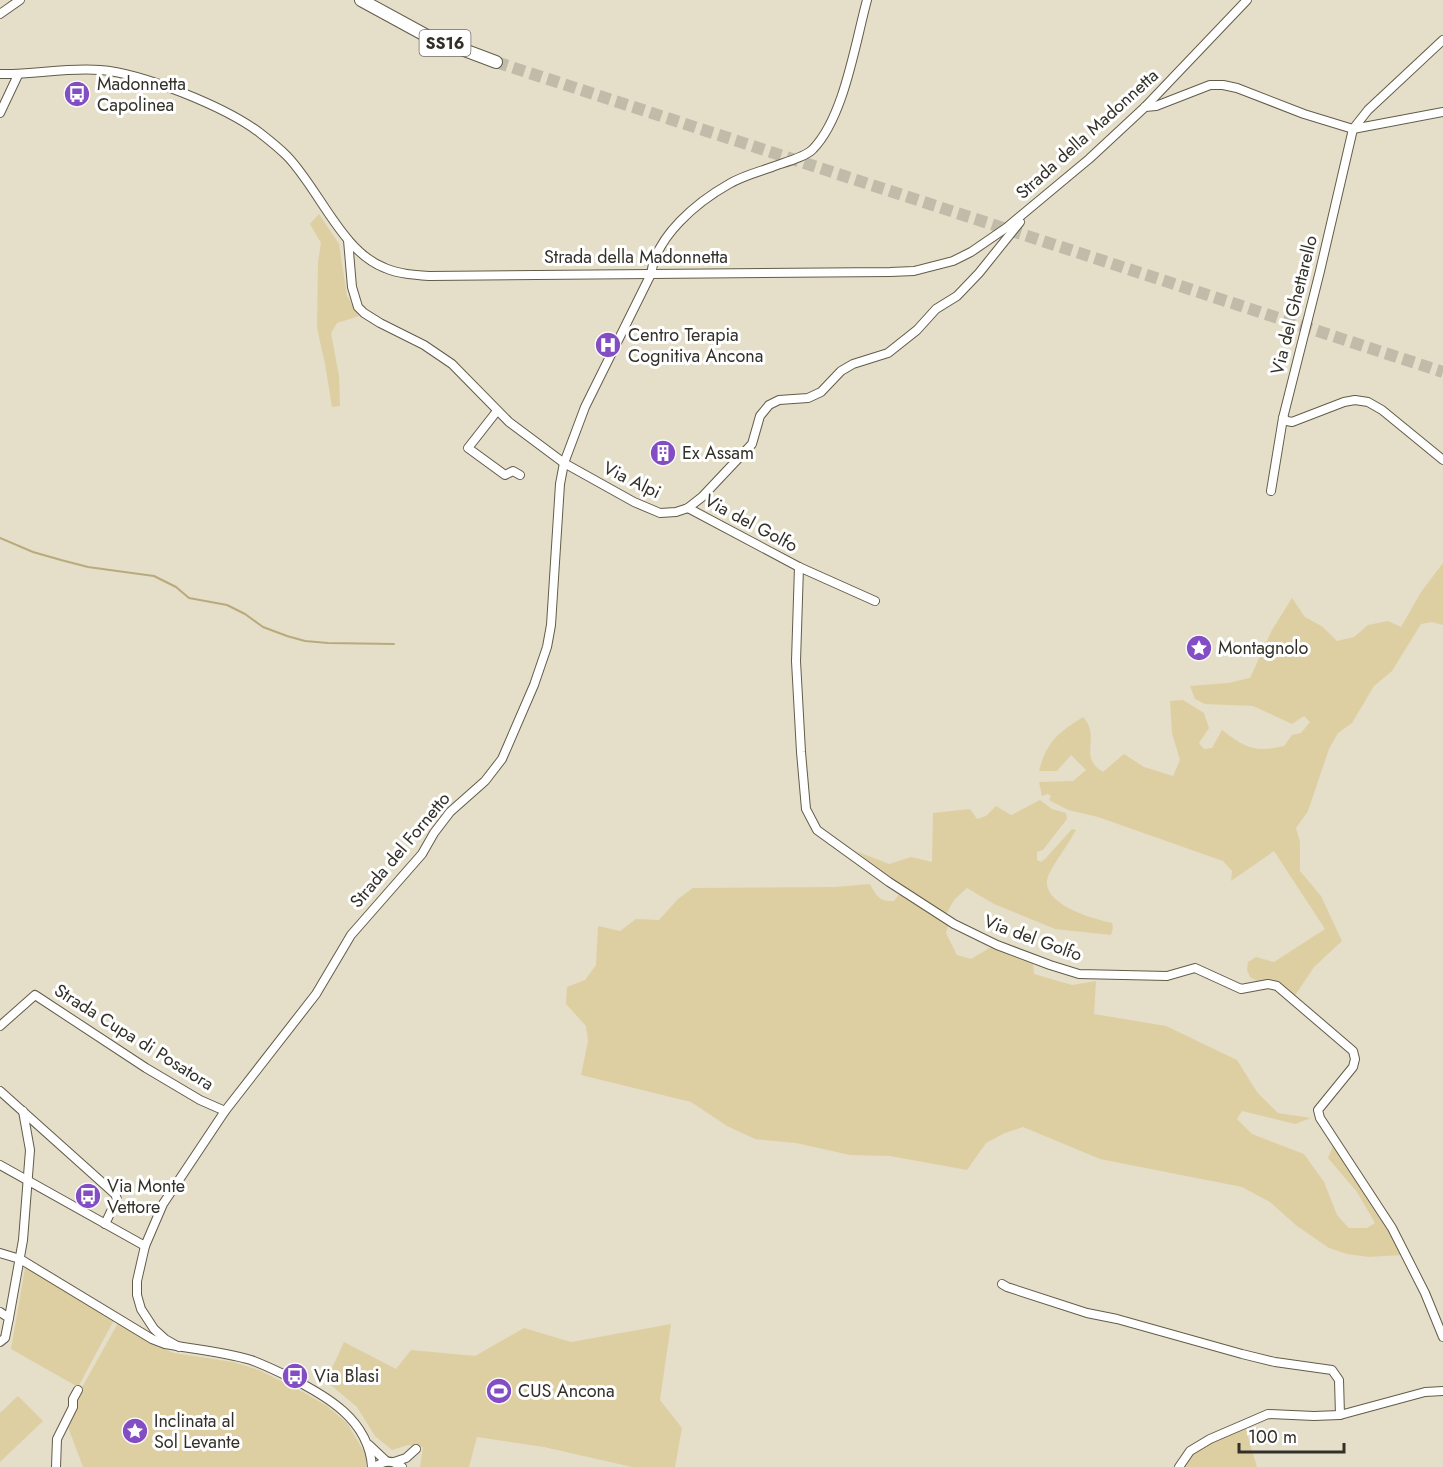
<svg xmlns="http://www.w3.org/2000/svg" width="1443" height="1467" viewBox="0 0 1443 1467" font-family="Jost,sans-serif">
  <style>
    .green { fill: #decfa3 }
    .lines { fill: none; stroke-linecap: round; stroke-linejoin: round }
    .stream { stroke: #b9aa7c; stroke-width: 2 }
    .highway-tunnel { stroke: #c1bba9; stroke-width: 12; stroke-dasharray: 12 6; stroke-linecap: butt }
    .minor-casing { stroke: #625c4a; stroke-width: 10 }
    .highway-casing { stroke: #625c4a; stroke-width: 14 }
    .minor { stroke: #fff; stroke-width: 8 }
    .highway { stroke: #fff; stroke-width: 12 }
    .labels { text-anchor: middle; stroke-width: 6; stroke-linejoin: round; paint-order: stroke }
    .shield { fill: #fff; stroke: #706e68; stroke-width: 1.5 }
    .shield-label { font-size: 16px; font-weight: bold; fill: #323028 }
    .poi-label { font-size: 18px; fill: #323028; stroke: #fff; text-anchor: start }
    .street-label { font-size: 18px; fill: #323028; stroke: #fff }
  </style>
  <rect width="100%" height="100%" fill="#e5dec9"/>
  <g class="green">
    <polygon points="319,214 339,244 347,296 359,316 337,323 331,333 339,376 340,406 332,407 325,364 317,328 318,262 321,243 310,224"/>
    <path d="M1443,563V625L1432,622L1421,624L1392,671L1374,686L1352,723L1338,733L1329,749L1308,811L1296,828L1300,842V871L1321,896L1342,941L1314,967L1294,997L1267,982L1257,981L1250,977L1247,970L1248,962L1256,957L1274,962L1325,929L1274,851L1231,881L1232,871L1223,861L1098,817L1068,810L1049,800L1051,796L1048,794L1042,796L1039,782L1073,781L1086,770L1071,755L1057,771H1039C1047,741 1058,733 1083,717C1102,738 1077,757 1103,772L1124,754L1144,767L1173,776L1180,760L1172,733L1170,701L1183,700L1204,713L1209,728L1199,743L1204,749L1212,748L1222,730C1246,748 1254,753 1284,746L1292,735L1301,733L1310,722L1304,716L1292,724L1253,706L1205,704L1195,699L1190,686L1228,683L1250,678L1272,630L1292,598L1305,617L1323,627L1337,641L1354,637L1368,625L1388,621L1401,627L1421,592Z"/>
    <path d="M1040,800L1052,809L1066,813L1067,819L1043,850L1037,852V860L1041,862L1045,859L1072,829L1076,830C1068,845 1056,860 1049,874C1035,903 1094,919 1112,923L1113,928L1111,935L1055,929L994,904L967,888L954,900L946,915L887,875L856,851L889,864L911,857L932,862L933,813L970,809L977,819L986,816L996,806L1011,815Z"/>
    <path d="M870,884C876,896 880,902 894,901L900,893L948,926L946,933L957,955L971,959L991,947L1033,964L1034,974L1072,985L1096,981L1094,1014L1166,1026L1237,1060L1257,1092L1278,1113L1311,1118L1295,1124L1242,1111L1237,1119L1252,1134L1304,1154L1324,1182L1337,1215L1349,1228H1367L1375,1223L1357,1192L1328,1158L1333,1146L1388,1229L1401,1255L1369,1257L1347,1254L1329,1248L1297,1226L1270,1202L1242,1187L1100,1159L1023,1127L1005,1133L986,1143L967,1170L890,1156L850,1155L796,1143L755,1139L727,1126L691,1102L581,1075L588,1041L586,1026L566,1004L567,987L585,980L596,965L598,926L620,931L636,919L659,920L678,899L693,888L835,887Z"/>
    <polygon points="25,1268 114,1320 78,1387 11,1349"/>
    <polygon points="118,1323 153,1344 174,1353 233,1362 259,1370 301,1391 327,1406 347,1423 366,1455 366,1467 83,1467 68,1427 76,1407 76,1398"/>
    <polygon points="671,1324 660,1400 682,1428 675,1467 632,1467 544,1447 477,1437 469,1467 420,1467 423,1447 408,1445 392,1450 375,1436 357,1407 326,1381 344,1342 396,1369 411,1350 475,1356 524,1328 571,1342"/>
    <polygon points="18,1396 43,1421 0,1462 0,1413"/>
    <path d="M1245,1427L1257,1467H1183C1200,1443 1219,1438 1245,1427Z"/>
  </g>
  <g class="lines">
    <polyline class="stream" points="0,538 33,552 61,560 88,567 154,576 176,587 189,598 227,605 245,614 263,627 287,636 305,641 328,643 394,644"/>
    <polyline class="highway-tunnel" points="496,62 1443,372"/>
    <g class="minor-casing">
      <g id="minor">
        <polyline points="0,14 20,0"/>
        <path d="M0,74C33,75 67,67 100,70C142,73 226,107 260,133C269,140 279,148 287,156C319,189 342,252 385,268C399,274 414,275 429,276L890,272L914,271L953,261L971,252L1006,228L1089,159L1145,107L1247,0"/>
        <polyline points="1145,107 1156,106 1210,85 1223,85 1237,88 1304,114 1353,129 1443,112"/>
        <polyline points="0,113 18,75"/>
        <polyline points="348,240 352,287 358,307 364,313 380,323 424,345 452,364 509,422 564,463 634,502 660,513 676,512 688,508 702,497 752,444 760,416 769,405 779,400 808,398 821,392 841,371 853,364 888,353 917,330 936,309 957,296 979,273 1020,222"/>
        <polyline points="497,411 468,448 505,475 513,471 520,475"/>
        <polyline points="1283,418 1287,421 1292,422 1344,402 1355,400 1368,402 1382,410 1443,460"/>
        <polyline points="1271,491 1283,418 1320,271 1353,129 1368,110 1443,40"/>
        <polyline points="688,508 799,567 875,601"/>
        <polyline points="799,567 796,661 801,752 806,809 817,830 889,882 954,924 997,945 1050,965 1079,974 1167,976 1195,968 1241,989 1268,984 1277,986 1353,1051 1355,1059 1353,1067 1318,1110 1320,1118 1392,1228 1425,1293 1443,1337"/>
        <polyline points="0,1026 35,995 146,1068 200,1100 225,1111"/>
        <polyline points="0,1091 115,1194 117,1199 105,1224"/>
        <polyline points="0,1165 145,1246"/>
        <path d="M0,1253L20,1259L152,1339L165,1344C193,1349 224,1352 251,1360C264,1365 277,1371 289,1377C327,1396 369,1420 372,1467"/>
        <polyline points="1002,1284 1007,1287 1087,1313 1117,1319 1242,1354 1275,1362 1332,1370 1339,1380 1340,1415"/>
        <polyline points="0,1312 9,1318 5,1338 0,1342"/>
        <polyline points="9,1318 23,1240 30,1150 23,1111"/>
        <path d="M179,1347L165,1339L154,1329L141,1309L137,1295V1281L145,1246L163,1204L225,1111L316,994L351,935L422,854L434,833L450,812L485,781L502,759L534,685L547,647L551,625L560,484L564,463L585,407L651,274C656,236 697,202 729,184C742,176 758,172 772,167C782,163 806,157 813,149C844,117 855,44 867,0"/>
        <polyline points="369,1445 386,1461"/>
        <polyline points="394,1462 406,1458 416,1449"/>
        <polyline points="56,1467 57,1439 73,1407 73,1399 78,1390"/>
        <path d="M375,1467C384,1460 393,1460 402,1467"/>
        <polyline points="1179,1467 1190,1451 1210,1439 1268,1414 1314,1416 1340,1415 1425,1392 1443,1391"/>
      </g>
    </g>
    <g class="highway-casing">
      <polyline id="highway" points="361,0 427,36 496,62"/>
    </g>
    <use href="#minor" class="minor"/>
    <use href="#highway" class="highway"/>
  </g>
  <defs>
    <g id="bus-disc" transform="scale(1.35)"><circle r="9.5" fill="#834dc4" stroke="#fff"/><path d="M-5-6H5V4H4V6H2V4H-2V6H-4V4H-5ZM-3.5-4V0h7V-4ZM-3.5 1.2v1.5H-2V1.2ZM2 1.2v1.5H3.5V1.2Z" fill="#fff"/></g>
    <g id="hospital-disc" transform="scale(1.35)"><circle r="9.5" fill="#834dc4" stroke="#fff"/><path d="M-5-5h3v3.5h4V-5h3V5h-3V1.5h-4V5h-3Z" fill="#fff"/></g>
    <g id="building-disc" transform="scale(1.35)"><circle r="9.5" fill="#834dc4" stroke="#fff"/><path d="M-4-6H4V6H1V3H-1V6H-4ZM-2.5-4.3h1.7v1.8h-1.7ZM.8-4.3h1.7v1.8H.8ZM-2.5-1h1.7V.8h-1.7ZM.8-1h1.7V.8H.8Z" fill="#fff"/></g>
    <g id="sight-disc" transform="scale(1.35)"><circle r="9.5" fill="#834dc4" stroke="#fff"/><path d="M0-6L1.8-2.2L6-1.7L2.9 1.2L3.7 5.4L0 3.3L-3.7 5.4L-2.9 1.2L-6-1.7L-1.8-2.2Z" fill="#fff"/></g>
    <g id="stadium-disc" transform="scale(1.35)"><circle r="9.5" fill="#834dc4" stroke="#fff"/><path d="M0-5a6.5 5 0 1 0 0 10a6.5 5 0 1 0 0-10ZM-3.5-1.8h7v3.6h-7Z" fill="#fff"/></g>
  </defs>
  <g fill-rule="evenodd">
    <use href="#bus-disc" x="77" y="94"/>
    <use href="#hospital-disc" x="608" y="345"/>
    <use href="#building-disc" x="663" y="453"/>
    <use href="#sight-disc" x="1199" y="648"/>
    <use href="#bus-disc" x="88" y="1196"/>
    <use href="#bus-disc" x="295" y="1376"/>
    <use href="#stadium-disc" x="499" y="1391"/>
    <use href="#sight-disc" x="135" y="1431"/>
  </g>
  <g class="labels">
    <rect class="shield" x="419.5" y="30" width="51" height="26" rx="4.5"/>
    <g class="shield-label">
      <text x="445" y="49">SS16</text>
    </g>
    <g class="poi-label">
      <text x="97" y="90">Madonnetta<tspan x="97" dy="21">Capolinea</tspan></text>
      <text x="628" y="341">Centro Terapia<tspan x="628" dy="21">Cognitiva Ancona</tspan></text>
      <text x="682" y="459">Ex Assam</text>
      <text x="1218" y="654">Montagnolo</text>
      <text x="107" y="1192">Via Monte<tspan x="107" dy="21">Vettore</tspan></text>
      <text x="314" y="1382">Via Blasi</text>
      <text x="518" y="1397">CUS Ancona</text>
      <text x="154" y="1427">Inclinata al<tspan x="154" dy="21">Sol Levante</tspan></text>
    </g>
    <g class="street-label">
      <text transform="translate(1087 134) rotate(-42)" y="6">Strada della Madonnetta</text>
      <text x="636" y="263">Strada della Madonnetta</text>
      <text transform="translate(1294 305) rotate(-76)" y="6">Via del Ghettarello</text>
      <text transform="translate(632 480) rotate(26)" y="6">Via Alpi</text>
      <text transform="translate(751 523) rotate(28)" y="6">Via del Golfo</text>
      <text transform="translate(400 850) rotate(-50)" y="6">Strada del Fornetto</text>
      <text transform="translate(1033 938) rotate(20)" y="6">Via del Golfo</text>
      <text transform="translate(134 1037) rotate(32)" y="6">Strada Cupa di Posatora</text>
    </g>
  </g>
  <path d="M1239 1443v9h105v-9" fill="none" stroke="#323028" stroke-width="3"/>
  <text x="1248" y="1443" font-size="18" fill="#323028" stroke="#ffffff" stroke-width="4.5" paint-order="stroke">100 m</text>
</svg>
